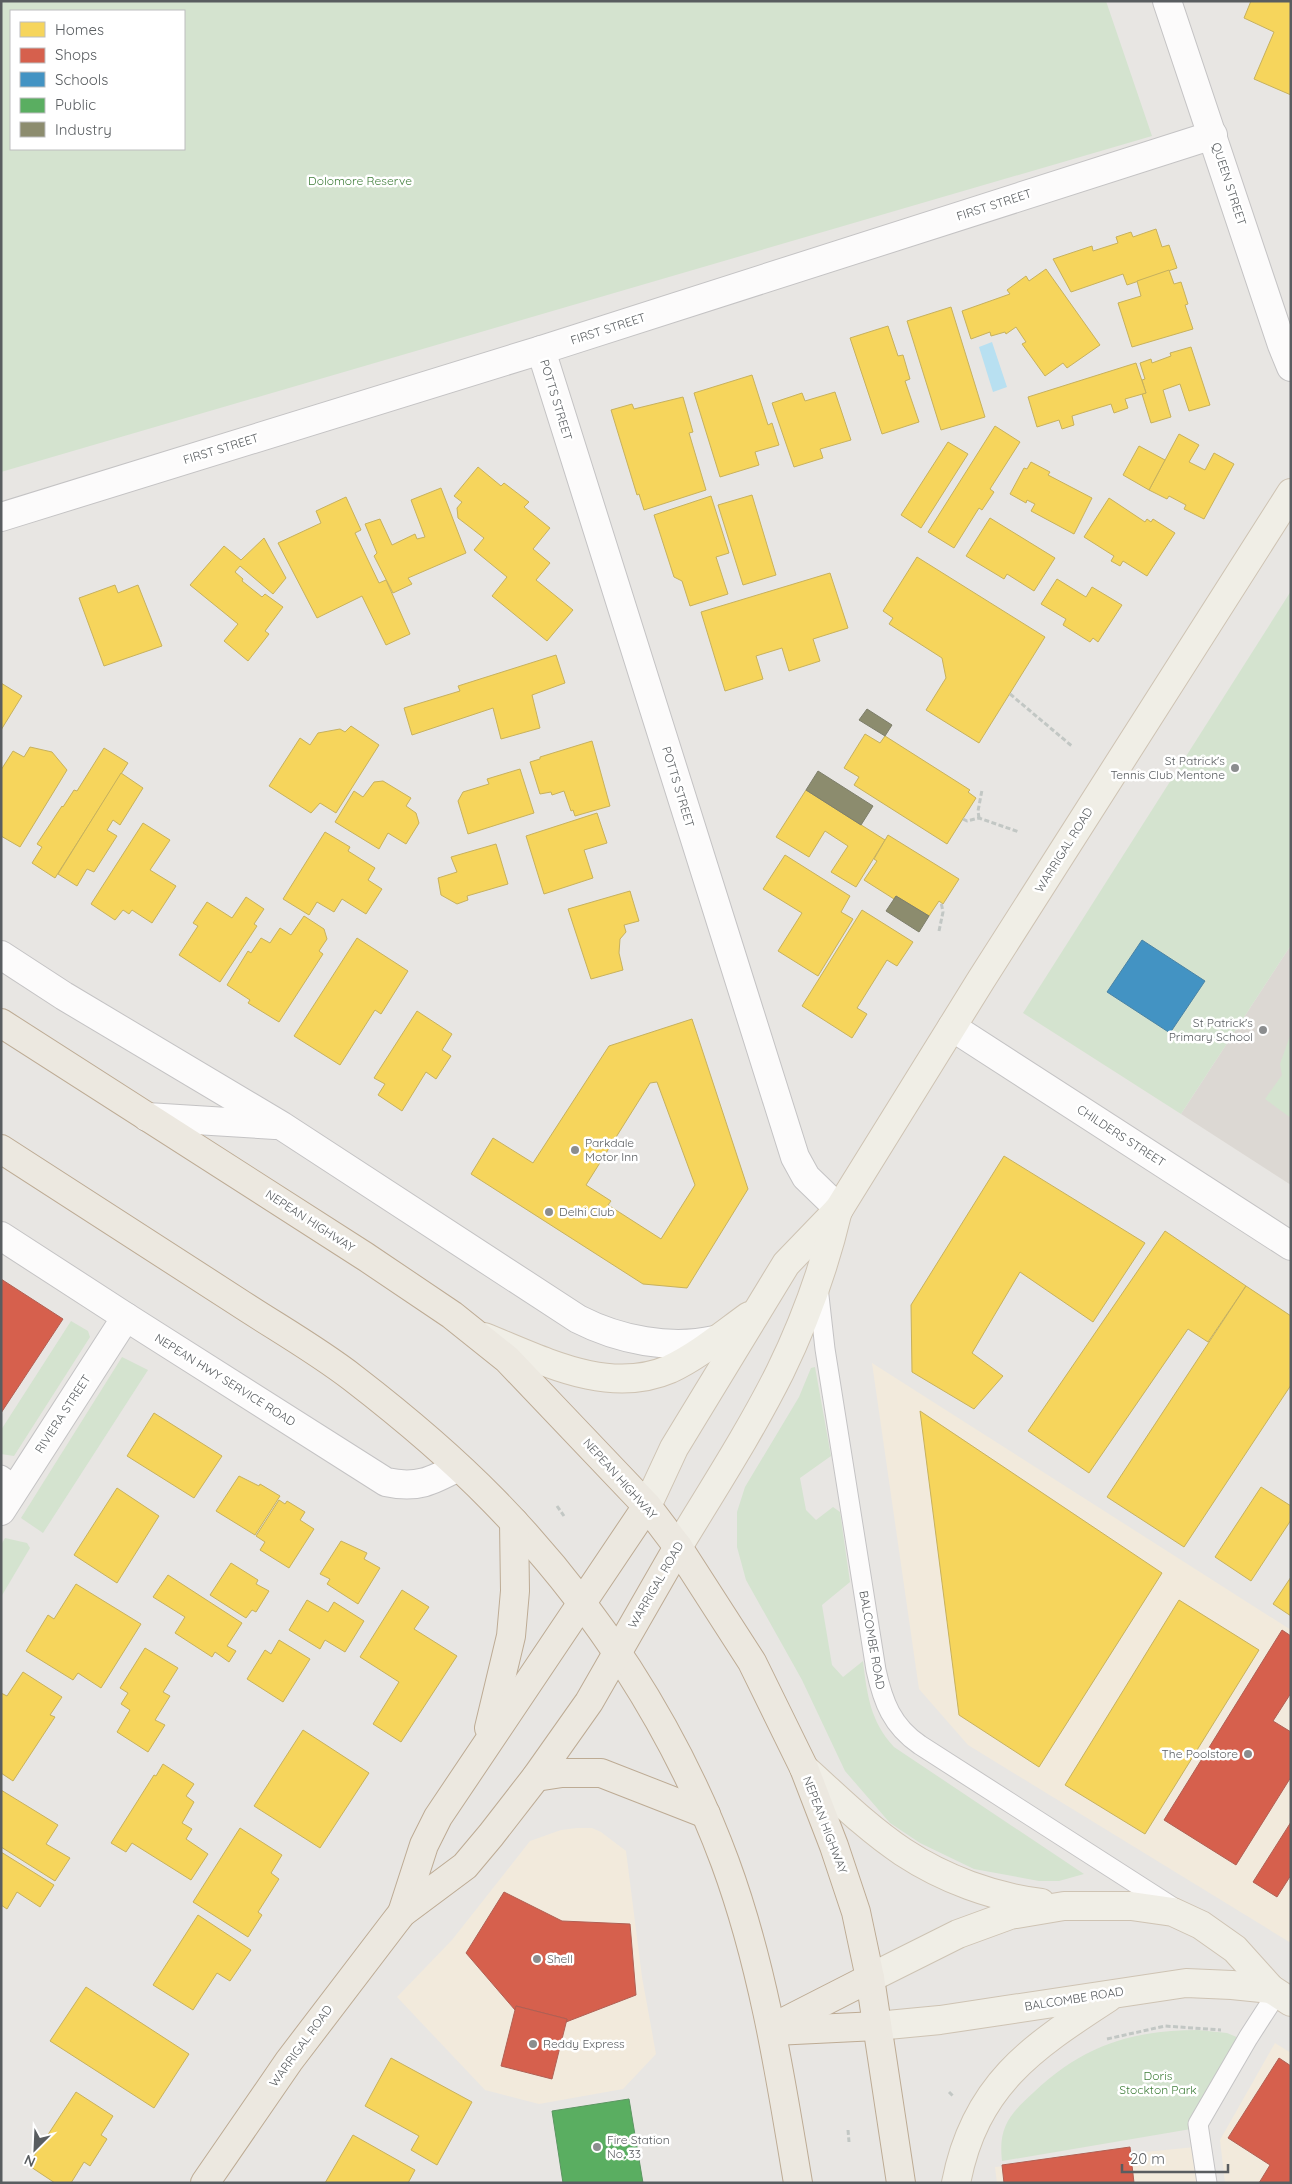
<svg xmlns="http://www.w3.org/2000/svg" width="1292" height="2184" viewBox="0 0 1292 2184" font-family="Quicksand,sans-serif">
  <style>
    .commercial { fill: #f2eadc }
    .education { fill: #dcd8d3 }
    .green { fill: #d4e3cf; fill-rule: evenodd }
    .water { fill: #b8e0f1 }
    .homes { fill: #f6d55c; stroke: #c7b15d; fill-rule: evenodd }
    .shops { fill: #d6604d; stroke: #b05f53 }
    .schools { fill: #4393c3; stroke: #4a83a5 }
    .public { fill: #5aae61; stroke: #5a9661 }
    .industry { fill: #8c8c6e; stroke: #7d7e6a }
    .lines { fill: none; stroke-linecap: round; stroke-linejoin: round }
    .lane-casing { stroke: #c4c3c4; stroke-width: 21 }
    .street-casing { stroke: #c4c3c4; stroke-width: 30 }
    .primary-casing { stroke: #cec3b3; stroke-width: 30 }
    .highway-casing { stroke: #bdab94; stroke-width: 30 }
    .path { stroke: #c2c7c4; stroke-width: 3; stroke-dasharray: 5 2.5; stroke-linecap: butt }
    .lane { stroke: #fcfbfb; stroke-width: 19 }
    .street { stroke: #fcfbfb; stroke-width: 28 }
    .primary { stroke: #f0eee6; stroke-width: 28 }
    .highway { stroke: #ece8e0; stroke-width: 28 }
    .poi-dot { fill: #8b8d8e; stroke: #fff; stroke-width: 2 }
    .labels { text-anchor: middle; stroke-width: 5; stroke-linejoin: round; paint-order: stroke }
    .park-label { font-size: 12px; fill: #407e3a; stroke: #fff }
    .street-label { font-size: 12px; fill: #595d60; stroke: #fff }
    .poi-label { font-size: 12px; fill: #595d60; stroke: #fff; text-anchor: start }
  </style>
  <rect width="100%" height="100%" fill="#e8e6e3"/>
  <g class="commercial">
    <polygon points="872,1363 1291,1630 1291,1943 968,1745 919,1689"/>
    <polygon points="577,1828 592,1828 601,1832 626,1851 642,1977 656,2054 623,2089 539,2104 485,2090 397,1997 452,1940 530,1841 561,1830"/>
    <polygon points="1275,2043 1291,2053 1291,2183 1225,2183 1220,2140"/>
    <polygon points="1195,2147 1198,2183 997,2183 995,2167"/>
  </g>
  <polygon class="education" points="1291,945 1291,1185 1181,1114"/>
  <g class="green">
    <path d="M1,1H1106L1152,136L1,472ZM11,11H184V149H11Z"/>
    <polygon points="1291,591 1291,945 1181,1114 1023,1013"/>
    <polygon points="1291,1033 1291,1118 1265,1099 1282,1075 1280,1064"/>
    <polygon points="71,1321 88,1331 90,1337 14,1456 1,1454 1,1430"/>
    <polygon points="122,1357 148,1370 43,1533 21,1518"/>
    <path d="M815,1367L831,1456L800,1478L806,1510L816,1520L833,1507L840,1512L850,1582L822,1605L832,1665L843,1677L863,1661C867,1694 870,1721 894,1747L1084,1874L1059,1881H1039L974,1869L920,1843L890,1823L845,1771L802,1680L746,1580L737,1547V1512L745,1487L799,1397L811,1368Z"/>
    <polygon points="5,1538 27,1543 30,1548 1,1597 1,1545"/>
    <path d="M1198,2030L1227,2033L1239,2038L1191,2129L1002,2161C998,2127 1010,2114 1034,2092C1083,2046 1131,2030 1198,2030Z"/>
  </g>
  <polygon class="water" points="992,342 1007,387 993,392 979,347"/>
  <g class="homes">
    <polygon points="1251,1 1291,1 1291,95 1254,79 1274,32 1244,18"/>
    <polygon points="1156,229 1162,247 1169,245 1177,268 1127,285 1123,274 1071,292 1053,259 1092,246 1093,251 1118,243 1116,237 1131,232 1133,237"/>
    <polygon points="1046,269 1100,345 1067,368 1063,363 1045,376 1022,344 1026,342 1016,327 1006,334 1005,332 991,336 990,332 971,339 962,311 1010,294 1007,290 1026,276 1029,281"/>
    <polygon points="1169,270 1174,284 1181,282 1188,304 1185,305 1193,329 1132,347 1118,303 1141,296 1137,281"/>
    <polygon points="951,307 985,417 941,430 907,321"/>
    <polygon points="888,326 898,356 903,355 910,379 905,381 919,422 882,434 850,338"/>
    <polygon points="1191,347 1210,405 1189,411 1180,384 1163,390 1171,417 1151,423 1142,394 1146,393 1142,380 1145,379 1140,363 1151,359 1152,363 1171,356 1170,353"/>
    <polygon points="1136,363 1146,393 1125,399 1128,408 1114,413 1111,404 1072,416 1074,425 1062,429 1059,420 1037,427 1028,397"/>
    <polygon points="752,375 768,425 772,423 779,445 755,452 759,465 720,477 694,393"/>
    <polygon points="835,392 851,440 820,449 823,458 794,467 772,403 802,393 805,401"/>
    <polygon points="683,397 693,432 689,433 706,490 644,510 639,494 637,495 611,410 632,404 634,409"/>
    <polygon points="995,426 1020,442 990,489 994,492 982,510 979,508 954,548 928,532"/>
    <polygon points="1179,434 1199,445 1189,462 1205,470 1214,453 1234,464 1204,519 1184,509 1186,505 1169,496 1167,499 1149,490"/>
    <polygon points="948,442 968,454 921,528 901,515"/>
    <polygon points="1139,446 1165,460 1149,490 1123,475"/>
    <polygon points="1031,462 1050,472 1048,475 1092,498 1074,534 1031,511 1035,504 1027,500 1026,503 1010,494 1024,468 1027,469"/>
    <polygon points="478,467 501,486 504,483 529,502 524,507 550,528 533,549 550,563 536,580 573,610 547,641 492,596 507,577 474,550 484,538 458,518 457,508 462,502 454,496"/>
    <polygon points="441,488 466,553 408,578 412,584 393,593 374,556 377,553 365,524 380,519 392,545 415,534 417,539 425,537 411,500"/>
    <polygon points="752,495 776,575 743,585 718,505"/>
    <polygon points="711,496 729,553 716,557 728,594 690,606 682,581 674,577 654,515"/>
    <polygon points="346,497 361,530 355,533 379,583 386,580 410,634 386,645 362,596 317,618 278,543 321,523 316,511"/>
    <polygon points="1109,498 1145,522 1147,519 1151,522 1153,519 1175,533 1147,576 1123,561 1120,566 1111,561 1114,556 1084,537"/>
    <polygon points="990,518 1055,558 1034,591 1007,574 1004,579 966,556"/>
    <polygon points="264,538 286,578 273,594 240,566 235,572 243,579 242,581 262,597 265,594 283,607 265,631 269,634 248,661 224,641 238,624 190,585 224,546 241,560"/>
    <polygon points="917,557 1045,637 979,743 926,710 946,678 942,658 889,624 893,618 883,611"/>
    <polygon points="830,573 848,628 813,639 820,661 789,671 782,648 756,656 763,679 725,691 701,612"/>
    <polygon points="1057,579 1086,597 1092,587 1122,605 1098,642 1093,638 1090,642 1063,625 1066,619 1041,604"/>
    <polygon points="115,585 118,593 138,585 162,646 104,666 79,598"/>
    <polygon points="556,655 565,683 532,695 540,728 501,739 493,708 412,735 404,708 460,691 458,686"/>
    <polygon points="1,683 22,696 1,730"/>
    <polygon points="351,726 379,745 336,813 320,803 311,813 269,786 300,738 310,745 318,733 340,729 345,732"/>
    <polygon points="865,734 880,743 885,736 970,790 968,792 976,798 947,844 854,785 859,777 844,768"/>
    <polygon points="592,741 610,806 575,816 573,810 571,811 564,791 552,795 551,792 540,794 530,762 540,759 540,757"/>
    <polygon points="30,747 52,752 67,770 20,847 1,836 1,770 13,751 24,757"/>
    <polygon points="104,748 128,763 55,878 32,863 42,847 37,844 62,806 63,807 74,790 77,791"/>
    <polygon points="520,769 534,813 468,834 458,801 463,792 489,784 487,779"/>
    <polygon points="121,773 143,788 120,825 113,820 107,830 117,836 94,872 87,869 77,886 58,874"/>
    <polygon points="383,781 411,798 406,806 416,813 419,823 406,844 388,833 379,849 335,822 354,791 363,797 374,782"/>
    <polygon points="806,790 885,840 856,887 831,872 848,846 825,831 809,857 776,837"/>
    <polygon points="597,813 607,843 584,850 593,878 544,894 526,836"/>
    <polygon points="143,823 170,840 150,870 176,886 152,923 132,910 129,914 123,910 115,920 91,904"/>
    <polygon points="325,832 350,847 348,851 375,868 368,880 382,889 366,914 342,899 334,912 317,902 309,915 283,899"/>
    <polygon points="888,835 959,879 943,904 939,901 929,916 896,896 894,899 864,880 877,861 874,859"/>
    <polygon points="496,844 508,884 467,896 468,900 457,904 441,895 438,878 457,872 451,857"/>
    <polygon points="785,855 850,896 841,912 853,919 818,976 778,951 802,913 763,889"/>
    <polygon points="630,891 639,921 624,925 626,932 620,939 619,953 623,970 591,979 568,909"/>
    <polygon points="246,897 264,909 254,924 257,926 220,982 179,955 198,926 193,923 207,902 232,918"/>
    <polygon points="862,910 913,942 897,966 887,960 857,1008 867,1014 852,1038 802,1006"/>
    <polygon points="304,916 324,929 327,939 319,951 323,954 279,1022 248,1003 250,1000 227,985 248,951 251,953 261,938 270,943 280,928 291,935"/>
    <polygon points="357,938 408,971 381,1014 375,1010 340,1065 294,1036"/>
    <polygon points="417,1011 452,1034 442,1050 451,1056 436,1079 426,1072 402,1111 378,1095 385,1084 374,1078"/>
    <path d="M692,1019L748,1189L687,1288L643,1284L471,1174L493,1138L533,1163L609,1046ZM657,1082L695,1185L661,1239L608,1205L611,1201L586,1185L650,1083Z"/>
    <polygon points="1004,1156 1145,1243 1093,1322 1020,1272 972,1353 1003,1376 974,1409 912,1372 911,1305"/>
    <polygon points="1165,1231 1246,1286 1208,1342 1188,1329 1089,1473 1028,1431"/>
    <polygon points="1246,1286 1291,1316 1291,1385 1184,1547 1107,1497"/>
    <polygon points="920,1411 1162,1573 1039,1767 959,1715"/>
    <polygon points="154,1413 222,1456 194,1498 127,1456"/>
    <polygon points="239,1476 259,1486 260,1484 280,1496 255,1535 216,1511"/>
    <polygon points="1261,1487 1291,1506 1291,1520 1251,1581 1215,1557"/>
    <polygon points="117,1488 159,1516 117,1583 74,1555"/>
    <polygon points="279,1500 285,1504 287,1501 305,1512 300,1520 314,1529 289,1568 260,1550 265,1542 256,1536"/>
    <polygon points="341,1541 367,1553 364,1559 380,1568 358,1604 327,1584 330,1579 320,1574"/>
    <polygon points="231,1563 258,1580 256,1584 269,1591 256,1612 252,1610 246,1618 210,1595"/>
    <polygon points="168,1575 242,1623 227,1646 236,1651 229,1662 215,1652 212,1657 175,1633 185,1617 153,1597"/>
    <polygon points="1291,1577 1291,1616 1273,1604"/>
    <polygon points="76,1584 141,1624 101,1688 78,1673 73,1680 26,1651 48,1615 54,1619"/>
    <polygon points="402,1590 429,1607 414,1629 457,1656 401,1742 373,1724 399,1682 360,1657"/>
    <polygon points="307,1600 328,1612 334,1602 364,1621 345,1652 325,1640 320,1649 289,1630"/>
    <polygon points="1179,1600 1259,1650 1145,1834 1065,1785"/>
    <polygon points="279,1640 310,1659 283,1702 247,1679 265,1650 271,1654"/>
    <polygon points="145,1648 178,1668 163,1692 170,1696 155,1720 165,1725 148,1752 117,1732 130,1710 121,1704 128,1693 120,1688"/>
    <polygon points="23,1672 62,1697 50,1715 55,1717 13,1781 1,1773 1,1693 7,1696"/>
    <polygon points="303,1730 369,1773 320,1848 254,1806"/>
    <polygon points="163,1764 194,1784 186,1796 194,1802 182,1823 192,1829 186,1839 208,1854 191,1880 132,1843 126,1852 111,1843 154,1775 156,1776"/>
    <polygon points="1,1790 58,1825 46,1844 70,1858 55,1881 1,1847"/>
    <polygon points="240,1828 282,1855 271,1873 279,1879 258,1912 262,1915 248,1937 193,1902"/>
    <polygon points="1,1852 54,1885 40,1907 17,1892 7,1909 1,1905"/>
    <polygon points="198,1915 251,1950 230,1981 217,1973 193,2010 153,1985"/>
    <polygon points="86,1987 189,2054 154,2108 50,2041"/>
    <polygon points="391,2058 472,2102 437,2165 411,2150 419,2136 365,2106"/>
    <polygon points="76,2092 113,2116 101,2135 107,2139 90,2166 84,2162 71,2183 55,2183 28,2165"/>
    <polygon points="353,2135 415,2170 408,2183 325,2183"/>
  </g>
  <g class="shops">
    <polygon points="1,1279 63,1319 1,1413"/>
    <polygon points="1282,1630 1291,1636 1291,1693 1273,1721 1291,1732 1291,1777 1236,1865 1164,1820"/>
    <polygon points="1291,1822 1291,1875 1277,1897 1253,1882"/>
    <polygon points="504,1892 562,1921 630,1924 636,1995 566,2022 567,2019 516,2006 515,2010 466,1953"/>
    <polygon points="516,2006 567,2019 552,2079 501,2066"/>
    <polygon points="1279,2058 1291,2066 1291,2183 1259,2183 1270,2165 1228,2138"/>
    <polygon points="1130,2147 1134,2183 1004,2183 1002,2165"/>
  </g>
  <polygon class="schools" points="1142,940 1205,981 1170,1033 1107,992"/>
  <polygon class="public" points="629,2099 643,2183 563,2183 552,2111"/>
  <g class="industry">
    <polygon points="867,709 892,725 885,736 859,720"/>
    <polygon points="818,771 873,806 861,825 806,790"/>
    <polygon points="896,896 929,916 919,932 886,911"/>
  </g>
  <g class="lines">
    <g class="lane-casing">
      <g id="lane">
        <path d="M818,1287L825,1349L876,1670C883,1702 892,1726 920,1745L1174,1908"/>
        <polyline points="1,1475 17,1486"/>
        <polyline points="1207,2183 1198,2124 1248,2038 1277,1993"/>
      </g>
    </g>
    <g class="street-casing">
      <g id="street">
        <polyline points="1167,1 1282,345 1291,367"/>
        <polyline points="541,350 795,1157 806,1177 839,1209"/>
        <polyline points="1,517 541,350 1213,135"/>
        <path d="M1,955L64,996L282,1126L578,1319C619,1340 670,1350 715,1340"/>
        <polyline points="952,1027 1291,1246"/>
        <polyline points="147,1117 275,1125"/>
        <path d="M1,1236L126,1317L386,1482C417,1489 432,1481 458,1467"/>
        <polyline points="1,1511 126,1317"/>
      </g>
    </g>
    <g class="primary-casing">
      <g id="primary">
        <path d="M484,1337C542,1360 608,1396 670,1369C698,1356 724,1334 749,1316"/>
        <polyline points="647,1506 674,1448 786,1264 839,1209 981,980 1291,493"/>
        <path d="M678,1547C713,1489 750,1432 780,1372C805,1321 825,1265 838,1210"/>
        <path d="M804,1768C836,1797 867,1828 903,1852C944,1879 993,1897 1041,1903"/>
        <polyline points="870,1978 958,1934 1010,1915 1064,1906 1131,1906 1173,1912 1201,1925 1235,1949 1271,1989 1291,2002"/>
        <polyline points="877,2026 940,2020 1186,1983 1232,1985 1271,1989"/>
        <path d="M956,2183C975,2085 1031,2048 1108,1998"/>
      </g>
    </g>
    <g class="highway-casing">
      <g id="highway">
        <polyline points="1,1023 366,1257 452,1315 507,1359 647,1506 678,1547 752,1662 804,1768 834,1846 856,1912 870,1978 901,2183"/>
        <path d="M1,1149C80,1200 159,1251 238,1302C276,1327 317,1350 353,1378C401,1415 450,1456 493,1500C593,1602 675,1727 725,1862C763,1965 780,2074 798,2183"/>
        <polyline points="489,1728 511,1636 515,1591 514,1522"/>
        <polyline points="536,1777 562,1773 601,1773 706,1814"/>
        <polyline points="402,1913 424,1845 438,1817 647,1506"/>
        <polyline points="772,2028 870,1978"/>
        <polyline points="774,2031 877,2026"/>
        <polyline points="205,2183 289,2061 395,1922 402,1913 465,1866 491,1835 536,1777 589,1702 678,1547"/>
      </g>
    </g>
    <g class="path">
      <polyline points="1010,694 1073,747"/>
      <polyline points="979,818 978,811 982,790"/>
      <polyline points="963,819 967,821 979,818 1019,832"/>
      <polyline points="939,931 943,912 941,902"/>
      <polyline points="557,1506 564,1516"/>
      <polyline points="1107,2039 1165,2026 1221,2030"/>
      <polyline points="949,2092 954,2097"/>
      <polyline points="848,2130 849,2142"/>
    </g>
    <use href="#lane" class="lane"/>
    <use href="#street" class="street"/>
    <use href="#primary" class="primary"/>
    <use href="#highway" class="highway"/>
  </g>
  <g class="poi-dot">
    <circle cx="1235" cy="768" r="5"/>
    <circle cx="1263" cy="1030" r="5"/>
    <circle cx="575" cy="1150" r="5"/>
    <circle cx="549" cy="1212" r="5"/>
    <circle cx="1248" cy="1754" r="5"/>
    <circle cx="537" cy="1959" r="5"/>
    <circle cx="533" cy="2044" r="5"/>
    <circle cx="597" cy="2147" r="5"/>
  </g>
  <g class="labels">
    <g class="park-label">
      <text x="360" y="185">Dolomore Reserve</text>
      <text x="1158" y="2080">Doris<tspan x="1158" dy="14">Stockton Park</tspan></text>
    </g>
    <g class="street-label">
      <text transform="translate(1229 184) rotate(72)" y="4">QUEEN STREET</text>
      <text transform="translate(994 205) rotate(-18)" y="4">FIRST STREET</text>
      <text transform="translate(608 329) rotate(-18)" y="4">FIRST STREET</text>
      <text transform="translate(556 400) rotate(73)" y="4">POTTS STREET</text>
      <text transform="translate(221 449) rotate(-17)" y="4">FIRST STREET</text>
      <text transform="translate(678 787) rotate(73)" y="4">POTTS STREET</text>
      <text transform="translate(1064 850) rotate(-58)" y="4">WARRIGAL ROAD</text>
      <text transform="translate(1121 1136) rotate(33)" y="4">CHILDERS STREET</text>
      <text transform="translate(310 1221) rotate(33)" y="4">NEPEAN HIGHWAY</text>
      <text transform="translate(225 1380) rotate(32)" y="4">NEPEAN HWY SERVICE ROAD</text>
      <text transform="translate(63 1414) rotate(-57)" y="4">RIVIERA STREET</text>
      <text transform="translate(620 1479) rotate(48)" y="4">NEPEAN HIGHWAY</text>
      <text transform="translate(656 1585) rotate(-60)" y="4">WARRIGAL ROAD</text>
      <text transform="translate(872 1640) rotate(80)" y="4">BALCOMBE ROAD</text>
      <text transform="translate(825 1825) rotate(69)" y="4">NEPEAN HIGHWAY</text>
      <text transform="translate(1074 1999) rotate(-9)" y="4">BALCOMBE ROAD</text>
      <text transform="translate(301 2046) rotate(-54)" y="4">WARRIGAL ROAD</text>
    </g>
    <g class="poi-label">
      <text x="1225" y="765" text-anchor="end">St Patrick's<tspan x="1225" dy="14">Tennis Club Mentone</tspan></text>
      <text x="1253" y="1027" text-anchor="end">St Patrick's<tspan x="1253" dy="14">Primary School</tspan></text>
      <text x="585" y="1147">Parkdale<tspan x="585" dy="14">Motor Inn</tspan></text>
      <text x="559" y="1216">Delhi Club</text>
      <text x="1238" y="1758" text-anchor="end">The Poolstore</text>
      <text x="547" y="1963">Shell</text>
      <text x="543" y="2048">Reddy Express</text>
      <text x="607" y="2144">Fire Station<tspan x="607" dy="14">No. 33</tspan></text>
    </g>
  </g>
  <rect width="1292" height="2184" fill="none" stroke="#595d60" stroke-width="5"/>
  <rect x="10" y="10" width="175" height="140" fill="#ffffff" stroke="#bdbebf"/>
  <rect x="20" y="22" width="25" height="15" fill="#f6d55c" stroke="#bdbebf"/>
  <text x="55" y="35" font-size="15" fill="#595d60">Homes</text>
  <rect x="20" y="48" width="25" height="15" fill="#d6604d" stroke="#bdbebf"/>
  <text x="55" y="60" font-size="15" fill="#595d60">Shops</text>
  <rect x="20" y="72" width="25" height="15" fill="#4393c3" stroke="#bdbebf"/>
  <text x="55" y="85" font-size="15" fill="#595d60">Schools</text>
  <rect x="20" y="98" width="25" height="15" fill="#5aae61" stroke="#bdbebf"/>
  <text x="55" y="110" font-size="15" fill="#595d60">Public</text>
  <rect x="20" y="122" width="25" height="15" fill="#8c8c6e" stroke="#bdbebf"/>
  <text x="55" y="135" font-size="15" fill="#595d60">Industry</text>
  <g transform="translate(35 2149) rotate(204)" stroke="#ffffff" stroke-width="4" paint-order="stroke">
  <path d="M0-4L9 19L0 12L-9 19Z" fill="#595d60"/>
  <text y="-8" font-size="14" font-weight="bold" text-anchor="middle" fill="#595d60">N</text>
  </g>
  <path d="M1122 2164v8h106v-8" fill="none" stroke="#595d60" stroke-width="2.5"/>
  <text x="1130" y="2164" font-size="15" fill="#595d60" stroke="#ffffff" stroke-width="4" paint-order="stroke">20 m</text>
</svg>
